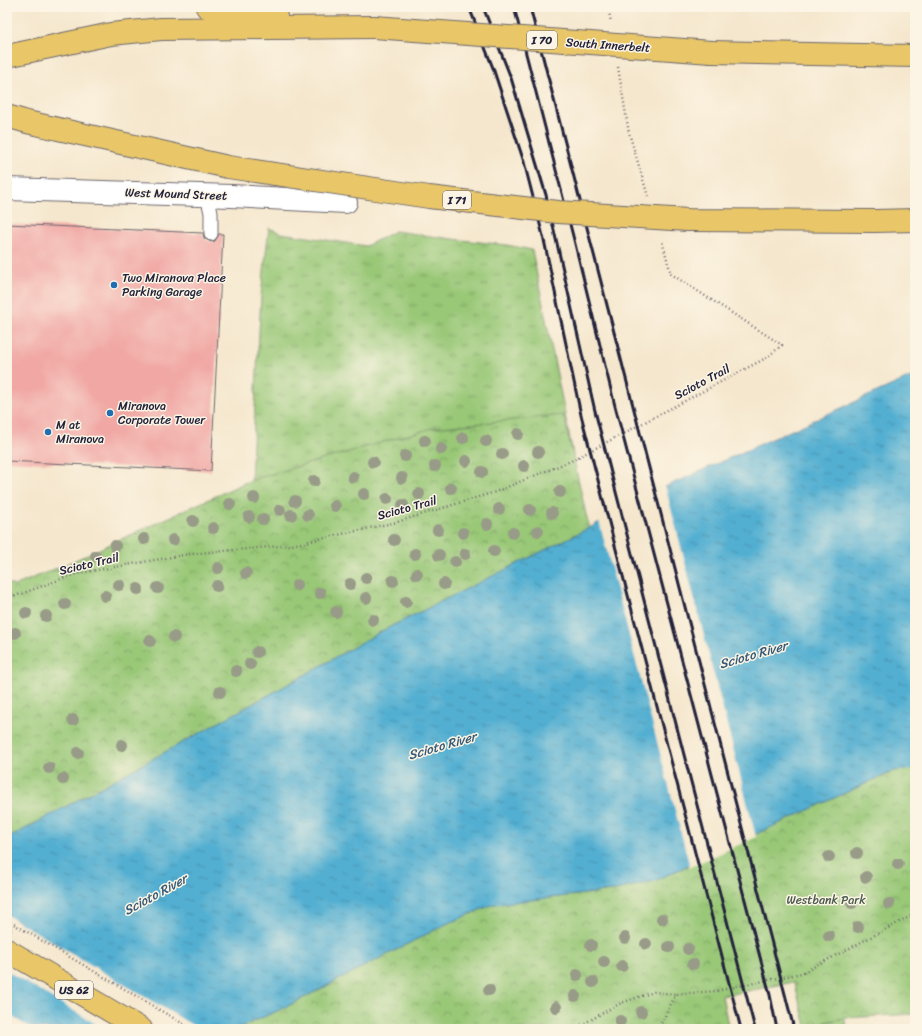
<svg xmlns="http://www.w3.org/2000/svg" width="922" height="1036" viewBox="0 0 922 1036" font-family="Sriracha,sans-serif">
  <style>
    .grass { fill: url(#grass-tufts); stroke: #5e7559 }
    .park { fill: url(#park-crowns); stroke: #5e7559 }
    .water { fill: url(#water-ripples); stroke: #3a6886 }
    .pier { fill: #f5e7cd }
    .building { fill: #f1a8a5 }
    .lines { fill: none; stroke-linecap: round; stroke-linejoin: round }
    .service-casing { stroke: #6c676e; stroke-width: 15 }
    .minor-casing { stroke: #6c676e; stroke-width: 24 }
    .primary-casing { stroke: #6c676e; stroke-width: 24 }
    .motorway-casing { stroke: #6c676e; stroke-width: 24 }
    .path { stroke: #6c676e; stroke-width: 2.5; stroke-dasharray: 1 3; stroke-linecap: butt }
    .service { stroke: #fff; stroke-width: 13 }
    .minor { stroke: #fff; stroke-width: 22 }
    .primary { stroke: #e9c769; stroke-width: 22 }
    .motorway { stroke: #e9c769; stroke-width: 22 }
    .rail { stroke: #22223b; stroke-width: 3 }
    .motorway-bridge-casing { stroke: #6c676e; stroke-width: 24; stroke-linecap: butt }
    .motorway-bridge { stroke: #e9c769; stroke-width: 22 }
    .tree { fill: #989b88 }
    .poi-dot { fill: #1f6fb2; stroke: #fcf5e5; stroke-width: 1.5 }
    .labels { text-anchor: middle; stroke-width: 3; stroke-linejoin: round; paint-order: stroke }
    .shield { fill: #fcf5e5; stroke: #63616e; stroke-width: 1 }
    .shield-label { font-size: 11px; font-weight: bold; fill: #22223b }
    .street-label { font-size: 12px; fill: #22223b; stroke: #fcf5e5 }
    .poi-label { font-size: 12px; fill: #22223b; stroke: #fcf5e5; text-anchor: start }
    .park-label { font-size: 12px; fill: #4c5c50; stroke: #fcf5e5 }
    .water-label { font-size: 13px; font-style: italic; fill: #365a77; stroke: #fcf5e5 }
  </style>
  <defs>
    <pattern id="grass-tufts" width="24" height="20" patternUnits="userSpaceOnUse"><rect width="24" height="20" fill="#99c877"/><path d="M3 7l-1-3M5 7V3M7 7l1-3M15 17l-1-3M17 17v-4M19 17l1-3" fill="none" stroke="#7ca263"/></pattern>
    <pattern id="park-crowns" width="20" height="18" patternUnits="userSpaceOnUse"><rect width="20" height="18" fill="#99c877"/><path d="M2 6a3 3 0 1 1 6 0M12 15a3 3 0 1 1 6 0" fill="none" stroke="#7ca263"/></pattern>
    <pattern id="water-ripples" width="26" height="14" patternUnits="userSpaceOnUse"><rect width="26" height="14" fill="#53afd1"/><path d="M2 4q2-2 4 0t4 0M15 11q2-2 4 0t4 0" fill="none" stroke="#448eab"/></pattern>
  </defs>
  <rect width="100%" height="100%" fill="#fcf5e5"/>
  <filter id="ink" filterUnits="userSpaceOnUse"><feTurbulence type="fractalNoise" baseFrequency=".025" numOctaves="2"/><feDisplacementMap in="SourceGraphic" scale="8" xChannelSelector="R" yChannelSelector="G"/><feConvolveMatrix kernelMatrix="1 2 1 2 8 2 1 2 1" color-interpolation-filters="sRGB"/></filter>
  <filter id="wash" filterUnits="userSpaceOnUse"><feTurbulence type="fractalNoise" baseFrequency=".012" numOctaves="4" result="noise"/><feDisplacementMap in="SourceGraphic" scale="16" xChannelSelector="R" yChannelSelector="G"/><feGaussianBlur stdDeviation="0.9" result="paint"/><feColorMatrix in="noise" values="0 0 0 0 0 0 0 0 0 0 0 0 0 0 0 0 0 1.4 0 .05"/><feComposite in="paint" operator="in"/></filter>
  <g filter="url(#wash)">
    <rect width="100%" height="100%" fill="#f5e7cd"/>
    <g class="grass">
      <polygon points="269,228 281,233 366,246 395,231 452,239 507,245 532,250 573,454 20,584 67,564 251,480 261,296"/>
      <polygon points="844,1018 848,1029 824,1029 822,1023"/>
    </g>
    <g class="park">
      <polygon points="564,415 589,528 382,631 296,680 7,839 7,583 14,586 67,564 251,480 432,428"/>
      <polygon points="915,769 915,1014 844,1018 806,1026 794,982 722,996 729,1029 236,1029 284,1008 444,925 494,904 612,891 654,881 893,771"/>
    </g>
    <polygon class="water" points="915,375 915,769 893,771 654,881 612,891 494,904 444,925 284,1008 236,1029 7,1029 7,839 296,680 382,631 589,528 658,490"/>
    <g class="pier">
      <polygon points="665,485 756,837 690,867 599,521"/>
      <polygon points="7,915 199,1029 104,1029 7,971"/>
      <polygon points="7,1013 22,1023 34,1029 7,1029"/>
    </g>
    <g id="blocks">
      <polygon class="building" points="7,224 203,233 204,238 211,242 215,241 219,234 223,234 211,471 7,461"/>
    </g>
  </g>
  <g filter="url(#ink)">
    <use href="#blocks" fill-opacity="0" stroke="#6c676e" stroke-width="1"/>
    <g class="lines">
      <g class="service-casing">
        <polyline id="service" points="207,195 211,213 211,234"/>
      </g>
      <g class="minor-casing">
        <polyline id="minor" points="7,189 231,196 346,202"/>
      </g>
      <g class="primary-casing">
        <polyline id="primary" points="7,950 141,1029"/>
      </g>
      <g class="motorway-casing">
        <g id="motorway">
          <polyline points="207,7 276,16"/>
          <polyline points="711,52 915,56"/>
          <polyline points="7,56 111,34 161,29 374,27"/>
        </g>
      </g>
      <g class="path">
        <polyline points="608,7 611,22"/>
        <polyline points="618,67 629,133 648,196"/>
        <polyline points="7,588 13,596"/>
        <polyline points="7,599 75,574 189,554 292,545 397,522 495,492 573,460 766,358 782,345 671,274 662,241"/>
        <polyline points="7,920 192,1029"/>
        <polyline points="7,1026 12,1029"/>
        <polyline points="574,1029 621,1003 654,992 676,994 716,991 802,973 915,914"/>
        <polyline points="656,1029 662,1022 676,994"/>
      </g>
      <use href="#service" class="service"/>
      <use href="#minor" class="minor"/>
      <use href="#primary" class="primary"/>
      <use href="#motorway" class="motorway"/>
      <g class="rail">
        <polyline points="469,7 493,68 524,162 544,240 581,415 741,1029"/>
        <polyline points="483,7 511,78 546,195 595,411 755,1029"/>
        <polyline points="514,7 574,240 615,406 770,995 777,1029"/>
        <polyline points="530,7 794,1029"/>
      </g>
      <g class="motorway-bridge-casing">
        <g id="motorway-bridge">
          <polyline points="374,27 711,52"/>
          <polyline points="7,116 27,122 228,167 429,197 558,212 688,220 875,221 915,220"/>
        </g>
      </g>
      <use href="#motorway-bridge" class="motorway-bridge"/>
    </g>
    <g class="tree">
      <circle cx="518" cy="434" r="6"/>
      <circle cx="463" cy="438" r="6"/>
      <circle cx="425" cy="441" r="6"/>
      <circle cx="486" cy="441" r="6"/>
      <circle cx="441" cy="449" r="6"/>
      <circle cx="538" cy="452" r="6"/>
      <circle cx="502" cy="454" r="6"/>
      <circle cx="405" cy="456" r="6"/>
      <circle cx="466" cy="461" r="6"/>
      <circle cx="373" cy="462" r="6"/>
      <circle cx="435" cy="466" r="6"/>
      <circle cx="524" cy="466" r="6"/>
      <circle cx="482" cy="472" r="6"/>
      <circle cx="353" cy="477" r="6"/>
      <circle cx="402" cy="478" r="6"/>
      <circle cx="314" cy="481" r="6"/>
      <circle cx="451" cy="488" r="6"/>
      <circle cx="560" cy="492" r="6"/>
      <circle cx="364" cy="494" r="6"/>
      <circle cx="419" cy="494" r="6"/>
      <circle cx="254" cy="498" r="6"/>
      <circle cx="387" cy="499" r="6"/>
      <circle cx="295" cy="501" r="6"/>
      <circle cx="230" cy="504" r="6"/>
      <circle cx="403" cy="505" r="6"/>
      <circle cx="335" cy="506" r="6"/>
      <circle cx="499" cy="509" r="6"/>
      <circle cx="280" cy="510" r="6"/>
      <circle cx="530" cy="510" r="6"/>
      <circle cx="552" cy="513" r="6"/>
      <circle cx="291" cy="515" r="6"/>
      <circle cx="308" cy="515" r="6"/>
      <circle cx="249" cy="517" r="6"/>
      <circle cx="263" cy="519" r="6"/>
      <circle cx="193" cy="521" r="6"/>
      <circle cx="487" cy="524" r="6"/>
      <circle cx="213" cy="528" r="6"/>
      <circle cx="438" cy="530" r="6"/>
      <circle cx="538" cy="531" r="6"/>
      <circle cx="463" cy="533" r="6"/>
      <circle cx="513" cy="533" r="6"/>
      <circle cx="144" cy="539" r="6"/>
      <circle cx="173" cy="540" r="6"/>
      <circle cx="394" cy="540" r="6"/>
      <circle cx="115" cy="546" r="6"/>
      <circle cx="494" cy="551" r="6"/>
      <circle cx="415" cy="554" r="6"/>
      <circle cx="465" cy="554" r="6"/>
      <circle cx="439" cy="555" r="6"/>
      <circle cx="96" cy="556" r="6"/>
      <circle cx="455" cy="562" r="6"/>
      <circle cx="218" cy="568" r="6"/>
      <circle cx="246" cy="573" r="6"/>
      <circle cx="417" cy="574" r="6"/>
      <circle cx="366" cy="578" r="6"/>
      <circle cx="393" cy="581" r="6"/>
      <circle cx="350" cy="584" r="6"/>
      <circle cx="444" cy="584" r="6"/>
      <circle cx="119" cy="585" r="6"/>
      <circle cx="297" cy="585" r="6"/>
      <circle cx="217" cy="586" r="6"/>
      <circle cx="158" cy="588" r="6"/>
      <circle cx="138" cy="589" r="6"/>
      <circle cx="320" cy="593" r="6"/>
      <circle cx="105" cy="596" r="6"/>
      <circle cx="366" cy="598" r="6"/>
      <circle cx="406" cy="602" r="6"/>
      <circle cx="65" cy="604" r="6"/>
      <circle cx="336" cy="612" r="6"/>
      <circle cx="26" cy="613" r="6"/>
      <circle cx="46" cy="616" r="6"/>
      <circle cx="373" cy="620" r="6"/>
      <circle cx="15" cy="633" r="6"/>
      <circle cx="174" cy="637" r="6"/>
      <circle cx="150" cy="641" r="6"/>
      <circle cx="257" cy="652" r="6"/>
      <circle cx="250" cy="664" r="6"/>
      <circle cx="236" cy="671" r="6"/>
      <circle cx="220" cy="692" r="6"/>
      <circle cx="73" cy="720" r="6"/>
      <circle cx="122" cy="745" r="6"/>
      <circle cx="78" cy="753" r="6"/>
      <circle cx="49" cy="768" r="6"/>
      <circle cx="63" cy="779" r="6"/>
      <circle cx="857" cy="853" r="6"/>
      <circle cx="829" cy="857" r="6"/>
      <circle cx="898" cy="864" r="6"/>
      <circle cx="866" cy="877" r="6"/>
      <circle cx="852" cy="903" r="6"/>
      <circle cx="889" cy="904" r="6"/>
      <circle cx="662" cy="919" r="6"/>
      <circle cx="858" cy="927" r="6"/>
      <circle cx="829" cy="936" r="6"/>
      <circle cx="625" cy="938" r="6"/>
      <circle cx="646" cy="944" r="6"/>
      <circle cx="591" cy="945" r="6"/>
      <circle cx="669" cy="947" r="6"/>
      <circle cx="688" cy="949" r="6"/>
      <circle cx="604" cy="962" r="6"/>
      <circle cx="693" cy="964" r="6"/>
      <circle cx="622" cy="966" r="6"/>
      <circle cx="577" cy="975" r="6"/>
      <circle cx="593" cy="982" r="6"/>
      <circle cx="489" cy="990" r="6"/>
      <circle cx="575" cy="996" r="6"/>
      <circle cx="556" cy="1007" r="6"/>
      <circle cx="641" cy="1012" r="6"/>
      <circle cx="620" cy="1021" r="6"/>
    </g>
  </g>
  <g class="poi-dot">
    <circle cx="114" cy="285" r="4"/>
    <circle cx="110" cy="413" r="4"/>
    <circle cx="48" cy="432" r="4"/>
  </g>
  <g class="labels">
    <g class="shield">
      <rect x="527" y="31" width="30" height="18" rx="3"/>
      <rect x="443" y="191" width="28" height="18" rx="3"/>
      <rect x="55" y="981" width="38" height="18" rx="3"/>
    </g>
    <g class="shield-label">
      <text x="542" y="44">I 70</text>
      <text x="457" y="204">I 71</text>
      <text x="74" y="994">US 62</text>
    </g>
    <g class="street-label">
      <text transform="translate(608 45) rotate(4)" y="4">South Innerbelt</text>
      <text transform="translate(176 194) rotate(2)" y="4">West Mound Street</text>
      <text transform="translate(702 382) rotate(-28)" y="4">Scioto Trail</text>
      <text transform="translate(407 508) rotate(-15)" y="4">Scioto Trail</text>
      <text transform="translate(89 564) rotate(-13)" y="4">Scioto Trail</text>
    </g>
    <g class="poi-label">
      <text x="122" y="282">Two Miranova Place<tspan x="122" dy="14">Parking Garage</tspan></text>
      <text x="118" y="410">Miranova<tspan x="118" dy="14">Corporate Tower</tspan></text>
      <text x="56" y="429">M at<tspan x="56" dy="14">Miranova</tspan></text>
    </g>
    <g class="park-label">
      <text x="826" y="904">Westbank Park</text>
    </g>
    <g class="water-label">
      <text transform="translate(753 654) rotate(-16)" y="5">Scioto River</text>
      <text transform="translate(442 745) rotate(-16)" y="5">Scioto River</text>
      <text transform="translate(155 894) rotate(-29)" y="5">Scioto River</text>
    </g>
  </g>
  <rect width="922" height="1036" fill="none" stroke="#fcf5e5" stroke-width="24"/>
</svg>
